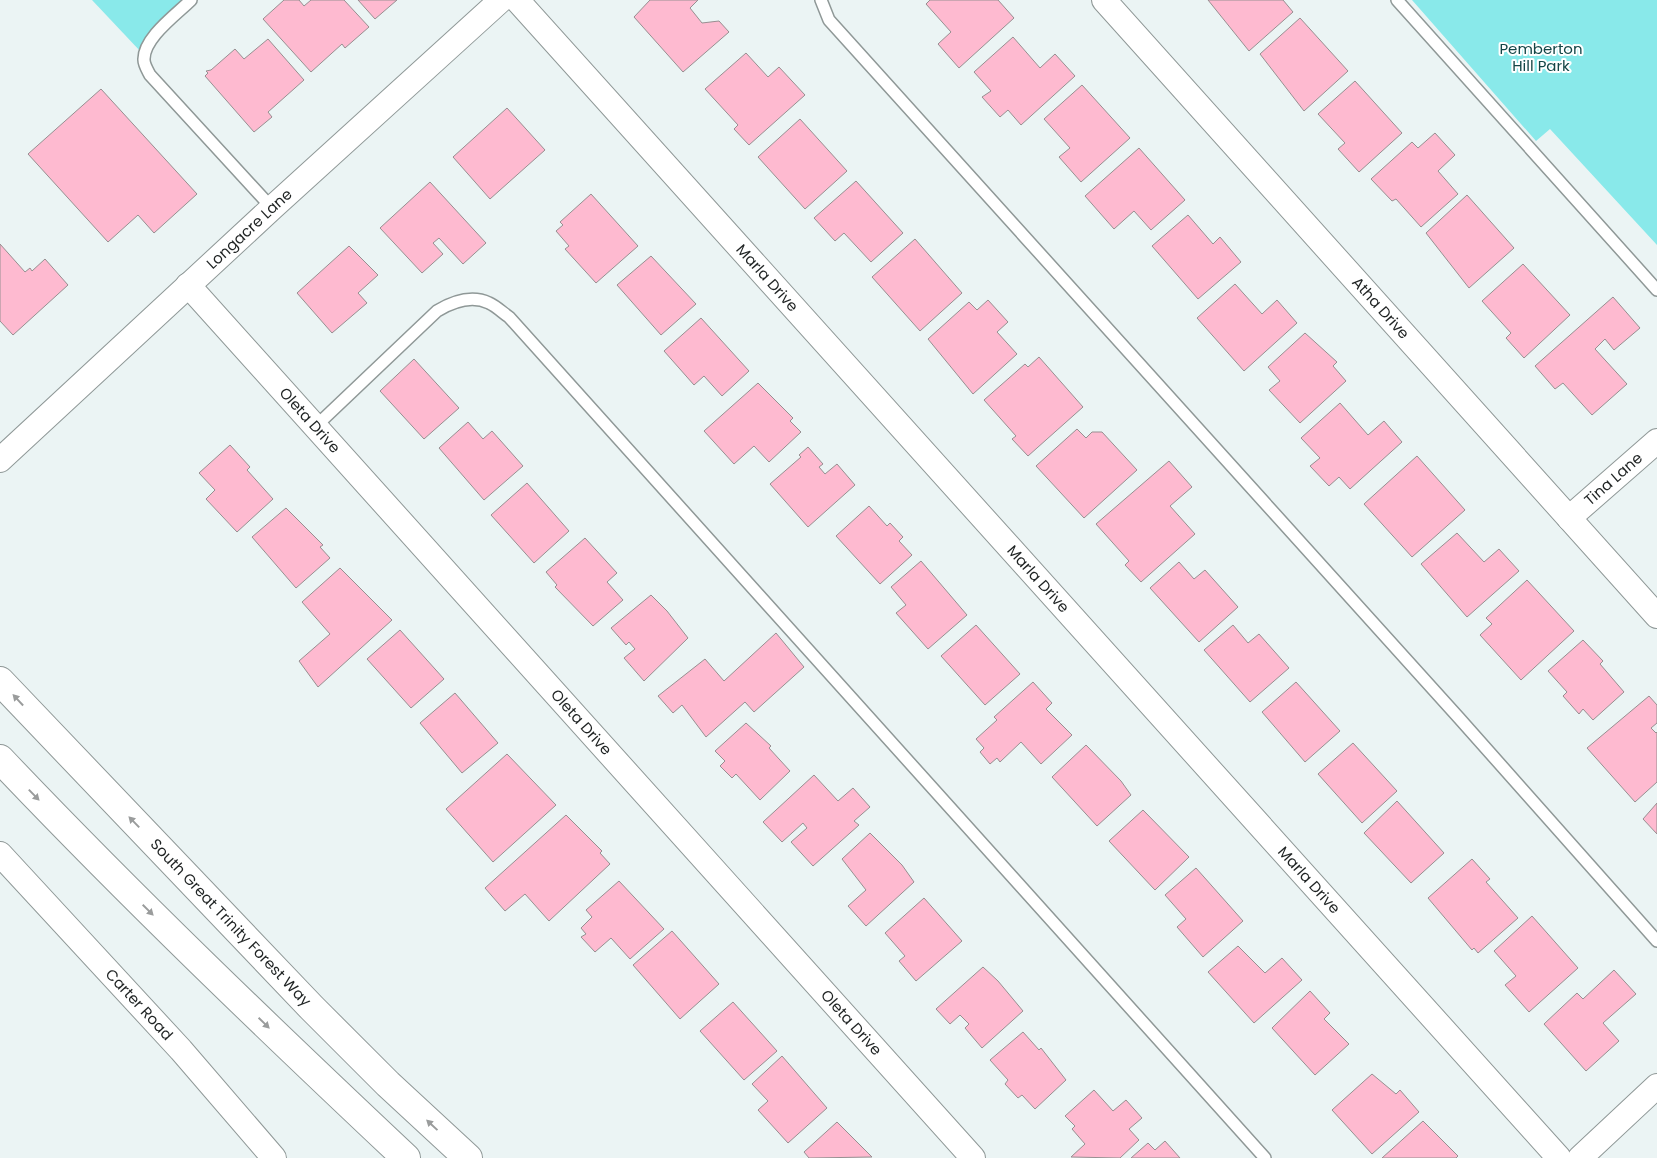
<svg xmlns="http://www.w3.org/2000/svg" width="1657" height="1158" viewBox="0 0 1657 1158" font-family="Poppins,sans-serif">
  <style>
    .green { fill: #89e9ea }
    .building { fill: #febad0; stroke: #978f91 }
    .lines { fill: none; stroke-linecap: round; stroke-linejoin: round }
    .lane-casing { stroke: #8f9897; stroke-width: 14 }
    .street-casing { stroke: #8f9897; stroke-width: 26 }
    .primary-casing { stroke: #8f9897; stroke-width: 30 }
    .lane { stroke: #fff; stroke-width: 11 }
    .street { stroke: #fff; stroke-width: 24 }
    .primary { stroke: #fff; stroke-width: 28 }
    .oneway { fill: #9a9c9c }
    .labels { text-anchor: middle; stroke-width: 4; stroke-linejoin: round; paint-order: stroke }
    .park-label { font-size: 15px; fill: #134647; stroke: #fff }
    .street-label { font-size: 15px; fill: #1f2323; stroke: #fff }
  </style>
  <rect width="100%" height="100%" fill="#ebf4f4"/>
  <g class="green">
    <polygon points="92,0 197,0 141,52"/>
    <polygon points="1412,0 1657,0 1657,245 1550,129 1536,141"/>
  </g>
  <g class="building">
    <polygon points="284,0 299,0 304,6 311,0 344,0 369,27 345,48 342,44 311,72 263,19"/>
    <polygon points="358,0 397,0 375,19"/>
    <polygon points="650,0 698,0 690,8 702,23 719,21 729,32 683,72 634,17"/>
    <polygon points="930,0 998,0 1014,18 959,68 938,44 951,32 926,4"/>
    <polygon points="1208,0 1283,0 1293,12 1249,51"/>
    <polygon points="1300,18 1348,71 1304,111 1260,54"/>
    <polygon points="1013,37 1040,68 1055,54 1075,76 1021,125 1008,110 1000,117 982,97 991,91 974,72"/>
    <polygon points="268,39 304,80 268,112 272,117 254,132 205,76 208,73 206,71 211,70 235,49 244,59"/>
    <polygon points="746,53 768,77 779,67 805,95 749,145 734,129 738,125 705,89"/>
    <polygon points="1355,81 1402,133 1359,172 1338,149 1345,143 1318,114"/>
    <polygon points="1082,85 1130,138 1081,182 1059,157 1070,148 1044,119"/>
    <polygon points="101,89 197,194 154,233 138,215 108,242 28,154"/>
    <polygon points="507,108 545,150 490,199 453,157"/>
    <polygon points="800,119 847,171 805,209 758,157"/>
    <polygon points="1435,133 1455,155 1438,171 1458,194 1421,227 1396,199 1392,201 1371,179 1412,142 1418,148"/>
    <polygon points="1139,148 1185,200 1151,230 1134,211 1114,229 1085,196"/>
    <polygon points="856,181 903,233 871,262 844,233 835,241 814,218"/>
    <polygon points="430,182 486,243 463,264 439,238 433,243 443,254 422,273 380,228"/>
    <polygon points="591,194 638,246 596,283 565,249 569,246 556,231 563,225 560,222"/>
    <polygon points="1467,195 1514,248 1469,288 1426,233"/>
    <polygon points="1188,215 1213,244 1220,237 1241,262 1198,299 1152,246"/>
    <polygon points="915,239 962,293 920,331 872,277"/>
    <polygon points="0,244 25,272 30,268 32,271 45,259 68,285 13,335 0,321"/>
    <polygon points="349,246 378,275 358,293 367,303 332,333 297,293"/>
    <polygon points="651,256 696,304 661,335 617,285"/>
    <polygon points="1523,264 1570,315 1524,358 1506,338 1511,333 1482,301"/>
    <polygon points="1235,284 1262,314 1277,300 1297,323 1244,371 1197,318"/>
    <polygon points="1613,297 1640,328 1614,350 1605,339 1595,349 1627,384 1592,415 1563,383 1555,389 1535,366"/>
    <polygon points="988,300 1008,322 997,332 1017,354 973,394 928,339 969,302 977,310"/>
    <polygon points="701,318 749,371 722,396 704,376 694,385 664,351"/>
    <polygon points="1305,333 1337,362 1333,366 1346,381 1300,423 1269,390 1280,381 1268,367"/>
    <polygon points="1039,357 1083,407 1028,456 1012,439 1016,436 984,400 1025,364 1028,367"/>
    <polygon points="414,359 459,408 424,439 380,391"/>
    <polygon points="758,383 793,418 790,421 801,432 769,462 754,446 734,464 704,431"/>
    <polygon points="1340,403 1368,435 1384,421 1402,442 1350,489 1339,477 1329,486 1310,466 1320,458 1301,438"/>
    <polygon points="468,422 483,439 492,431 523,466 484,500 439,448"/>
    <polygon points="1077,429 1086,438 1092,432 1102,432 1137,470 1084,518 1036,466"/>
    <polygon points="230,445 250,467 247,470 273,499 237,532 206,499 215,490 199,473"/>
    <polygon points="808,447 823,464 819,467 825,474 837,464 855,485 808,527 770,484 801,457 799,455"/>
    <polygon points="1417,456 1465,510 1412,557 1364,504"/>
    <polygon points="1169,461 1192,487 1170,506 1195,534 1141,582 1125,565 1129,561 1096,524"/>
    <polygon points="527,483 569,531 534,563 491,515"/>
    <polygon points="869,506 887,526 890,523 903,537 899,541 912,555 880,584 836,536"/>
    <polygon points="286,508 323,545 320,547 330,558 296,588 252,537"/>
    <polygon points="1457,533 1484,562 1499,549 1519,571 1467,617 1421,564"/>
    <polygon points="585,538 617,573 607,582 623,600 593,626 555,587 557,585 546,572"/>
    <polygon points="921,561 967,615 928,649 896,613 906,605 891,587"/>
    <polygon points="1179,562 1194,579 1205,570 1238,607 1199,642 1150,588"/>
    <polygon points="340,568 392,620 318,687 299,661 330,634 302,602"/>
    <polygon points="1527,580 1574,631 1521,680 1480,635 1492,624 1486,618"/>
    <polygon points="651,595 667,611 688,638 644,681 624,658 635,649 629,642 626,645 611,628"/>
    <polygon points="976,625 1020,674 985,705 941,656"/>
    <polygon points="1233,625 1248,643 1259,634 1289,668 1250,702 1204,650"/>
    <polygon points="400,630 444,679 411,708 367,659"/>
    <polygon points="776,633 804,667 754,712 745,702 706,737 682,705 673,713 658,696 705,659 724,681"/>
    <polygon points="1583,640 1603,661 1600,664 1624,692 1593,720 1583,709 1579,714 1563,696 1567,692 1548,671"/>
    <polygon points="1033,682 1052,703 1046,709 1072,735 1041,764 1021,742 1000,762 997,758 990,764 980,752 984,748 976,739 997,720 994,717"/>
    <polygon points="1296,682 1340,731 1305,762 1262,712"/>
    <polygon points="455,693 498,743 462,773 420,723"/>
    <polygon points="1649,696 1657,705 1657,723 1651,728 1656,733 1657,732 1657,782 1635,802 1587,748"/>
    <polygon points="746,723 771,746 769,748 790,771 760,800 736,774 732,778 720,766 725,761 715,751"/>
    <polygon points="1353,743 1397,791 1362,823 1318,774"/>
    <polygon points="1086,745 1121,781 1131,795 1097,826 1052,777"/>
    <polygon points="507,754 556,805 493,862 446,809"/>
    <polygon points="814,775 838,801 853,788 870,807 854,821 859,825 813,866 791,842 807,828 803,823 782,842 763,822"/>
    <polygon points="1397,801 1444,853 1411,883 1364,833"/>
    <polygon points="1657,803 1657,834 1643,819"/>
    <polygon points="1143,810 1189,857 1155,890 1109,841"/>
    <polygon points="566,815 602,851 600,853 610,864 549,921 525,894 505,911 485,888"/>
    <polygon points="870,833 902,865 914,882 866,926 848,906 866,890 842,859"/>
    <polygon points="1472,859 1490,879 1486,882 1518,918 1478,953 1474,948 1472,950 1428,898"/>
    <polygon points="1196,868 1243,921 1203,957 1177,927 1186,919 1165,895"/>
    <polygon points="619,881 664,929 630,959 611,938 595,952 581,937 586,934 581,928 592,917 586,910"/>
    <polygon points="924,898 962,941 916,981 899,961 905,956 885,933"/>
    <polygon points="1532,916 1578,968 1529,1012 1505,985 1516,976 1494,951"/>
    <polygon points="672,931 719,984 680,1019 633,965"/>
    <polygon points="1238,946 1265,973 1282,958 1302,980 1254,1023 1208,972"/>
    <polygon points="983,967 998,981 1023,1011 982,1048 965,1028 969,1024 960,1015 950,1024 936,1009"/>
    <polygon points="1614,970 1636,994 1603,1023 1619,1041 1586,1071 1544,1024 1577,993 1583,999"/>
    <polygon points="1310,991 1330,1013 1324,1019 1349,1044 1315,1075 1272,1028"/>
    <polygon points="733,1002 777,1051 744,1080 700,1031"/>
    <polygon points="1023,1032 1039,1050 1041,1048 1066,1080 1035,1109 1022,1095 1018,1098 1005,1084 1008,1080 990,1060"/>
    <polygon points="782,1056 827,1108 788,1143 758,1110 768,1101 752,1084"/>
    <polygon points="1372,1074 1396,1094 1400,1090 1419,1112 1372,1154 1332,1110"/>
    <polygon points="1094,1090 1113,1111 1126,1100 1142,1118 1129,1129 1139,1140 1120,1158 1071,1157 1085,1144 1072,1129 1075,1126 1065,1116"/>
    <polygon points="1423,1121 1458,1156 1456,1158 1382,1158"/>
    <polygon points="837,1122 872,1157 809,1158 804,1152"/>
    <polygon points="1165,1141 1180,1158 1131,1158 1148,1143 1155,1150"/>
  </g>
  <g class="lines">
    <g class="lane-casing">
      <g id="lane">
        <path d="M191,0C177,14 143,38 144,60C144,65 148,71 150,75L272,208"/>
        <polyline points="821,0 829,20 1459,718 1657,941"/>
        <polyline points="1397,0 1657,290"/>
        <path d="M316,426L437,311C452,302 472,295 489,303C496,306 503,313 509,317L1265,1158"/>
      </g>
    </g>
    <g class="street-casing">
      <g id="street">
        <path id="s1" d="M517,0L1559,1158"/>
        <path id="s2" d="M1104,0L1657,616"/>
        <path id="s3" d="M188,285L973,1158"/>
        <path id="s4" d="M0,460L272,208L501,0"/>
        <path id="s5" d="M1569,518L1657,441"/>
        <path id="s6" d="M0,854L181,1050L274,1158"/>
        <polyline points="1580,1158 1657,1086"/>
      </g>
    </g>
    <g class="primary-casing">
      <g id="primary">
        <path id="s7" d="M0,681L312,1008L388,1084L468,1158"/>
        <path d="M0,759C131,897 268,1028 406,1158"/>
      </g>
    </g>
    <use href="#lane" class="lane"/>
    <use href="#street" class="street"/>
    <use href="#primary" class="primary"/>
  </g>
  <defs><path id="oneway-solid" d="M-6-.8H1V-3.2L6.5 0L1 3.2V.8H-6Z" transform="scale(1.25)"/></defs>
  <g class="oneway">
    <use href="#oneway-solid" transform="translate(18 700) rotate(-133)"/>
    <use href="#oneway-solid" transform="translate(34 795) rotate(46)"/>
    <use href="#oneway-solid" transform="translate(134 822) rotate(-134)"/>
    <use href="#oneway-solid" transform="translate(148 910) rotate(45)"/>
    <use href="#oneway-solid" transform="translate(264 1023) rotate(44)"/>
    <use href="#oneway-solid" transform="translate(432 1125) rotate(-137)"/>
  </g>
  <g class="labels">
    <g class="park-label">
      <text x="1541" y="54">Pemberton<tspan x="1541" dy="17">Hill Park</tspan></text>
    </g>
    <g class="street-label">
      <text dy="5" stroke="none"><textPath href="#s4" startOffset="340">Longacre Lane</textPath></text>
      <text dy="5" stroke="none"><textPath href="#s1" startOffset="374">Marla Drive</textPath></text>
      <text dy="5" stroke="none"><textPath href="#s2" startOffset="414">Atha Drive</textPath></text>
      <text dy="5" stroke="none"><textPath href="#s3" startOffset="182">Oleta Drive</textPath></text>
      <text dy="5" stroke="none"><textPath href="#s5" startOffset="59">Tina Lane</textPath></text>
      <text dy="5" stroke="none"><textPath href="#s1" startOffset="779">Marla Drive</textPath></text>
      <text dy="5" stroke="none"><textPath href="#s3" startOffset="588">Oleta Drive</textPath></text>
      <text dy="5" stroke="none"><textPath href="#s1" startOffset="1184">Marla Drive</textPath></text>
      <text dy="5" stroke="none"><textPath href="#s7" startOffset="334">South Great Trinity Forest Way</textPath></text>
      <text dy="5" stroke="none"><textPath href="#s6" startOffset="205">Carter Road</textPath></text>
      <text dy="5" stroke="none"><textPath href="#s3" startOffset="992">Oleta Drive</textPath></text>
    </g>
  </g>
</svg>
